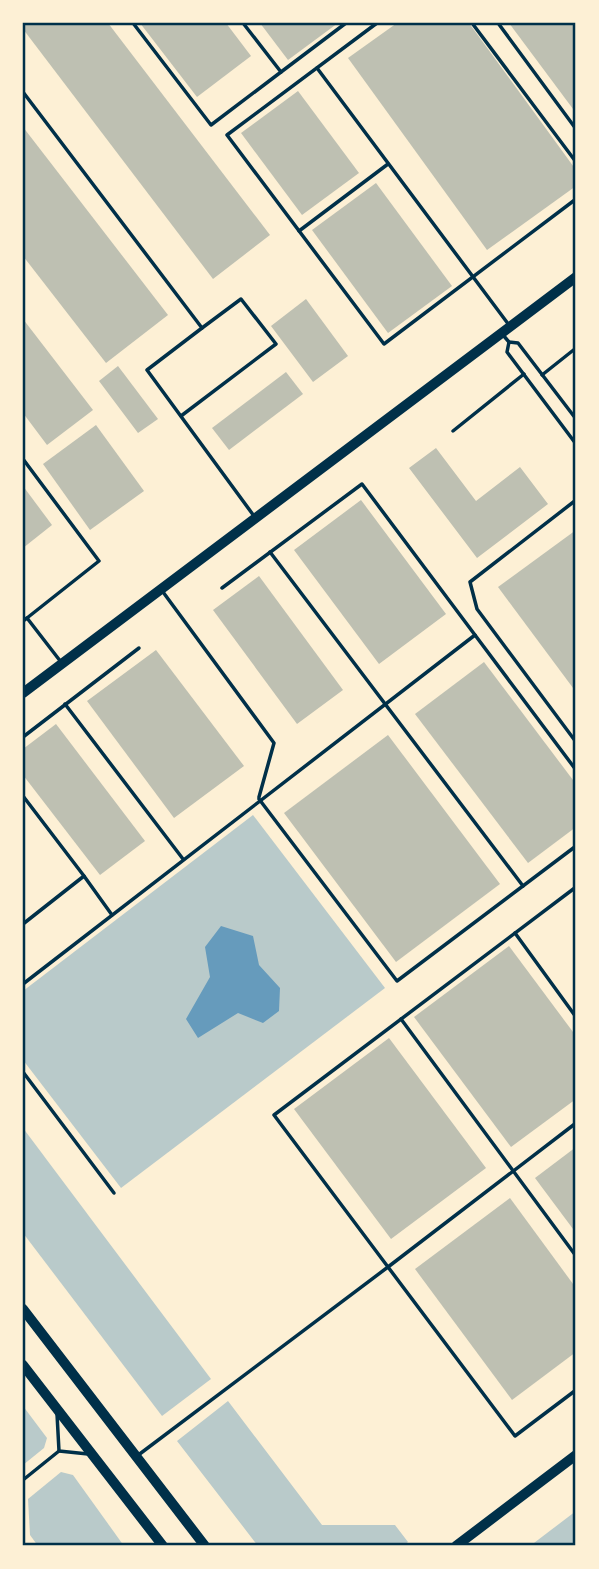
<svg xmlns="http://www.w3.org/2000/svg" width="599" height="1569" viewBox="0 0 599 1569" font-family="'PT Serif',serif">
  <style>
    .green { fill: #b9caca }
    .water { fill: #669bbc }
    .building { fill: #bec0b2 }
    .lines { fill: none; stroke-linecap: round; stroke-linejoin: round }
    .service { stroke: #003049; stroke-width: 3.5 }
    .tertiary { stroke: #003049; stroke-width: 10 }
    .secondary { stroke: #003049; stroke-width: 10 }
    .neatline { fill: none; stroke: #003049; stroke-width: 2.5 }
  </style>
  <rect width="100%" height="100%" fill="#fdf0d5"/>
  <g class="green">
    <polygon points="253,815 385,988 121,1188 23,1060 23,991"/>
    <polygon points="23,1128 211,1379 162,1416 23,1233"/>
    <polygon points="228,1401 322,1525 395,1525 408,1542 403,1546 258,1546 177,1441"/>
    <polygon points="23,1406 47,1438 44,1448 23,1465"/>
    <polygon points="61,1472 73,1475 124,1546 38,1546 30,1535 28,1499"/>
    <polygon points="576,1511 576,1546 530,1546"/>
  </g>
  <polygon class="water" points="221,926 253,936 259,965 280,988 279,1011 263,1023 238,1013 198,1038 186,1019 210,977 205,947"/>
  <g class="building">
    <polygon points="23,23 108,23 270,235 213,279 23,29"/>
    <polygon points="140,23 226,23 251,56 197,97"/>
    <polygon points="260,23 338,23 288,60"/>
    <polygon points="397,23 469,23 576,170 576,186 487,250 348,58"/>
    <polygon points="509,23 576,23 576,113"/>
    <polygon points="298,91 359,173 302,215 241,133"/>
    <polygon points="23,127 168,315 106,363 23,256"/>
    <polygon points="376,183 452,286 388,333 312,230"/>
    <polygon points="306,299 348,356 313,382 271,326"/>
    <polygon points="23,319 93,410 47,445 23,413"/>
    <polygon points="118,366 158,419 138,433 99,381"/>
    <polygon points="286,372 303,394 229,450 212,428"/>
    <polygon points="96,425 144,491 90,530 43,464"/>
    <polygon points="436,448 476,501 520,467 548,504 477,558 409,468"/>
    <polygon points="23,486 52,525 23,548"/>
    <polygon points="361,500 446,614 379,664 294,550"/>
    <polygon points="576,530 576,692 498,587"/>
    <polygon points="259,576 343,690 297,724 213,610"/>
    <polygon points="156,650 244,766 174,818 87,701"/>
    <polygon points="484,662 576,784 576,827 528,863 415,714"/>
    <polygon points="56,724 145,841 100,875 23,775 23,749"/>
    <polygon points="388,735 500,884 396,962 284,813"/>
    <polygon points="509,946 576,1036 576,1099 511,1147 414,1017"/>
    <polygon points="389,1038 486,1168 391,1239 294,1109"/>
    <polygon points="576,1147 576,1233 535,1178"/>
    <polygon points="510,1198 576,1288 576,1352 512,1400 415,1269"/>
  </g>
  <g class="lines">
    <g class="service">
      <polyline points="133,23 211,125 281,72 243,23"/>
      <polyline points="377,23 227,135 384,344 576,199"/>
      <polyline points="472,23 576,162"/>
      <polyline points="498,23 576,129"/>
      <polyline points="317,68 509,325"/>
      <polyline points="281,72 346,23"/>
      <polyline points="23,92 202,328 147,370 254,516"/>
      <polyline points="299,231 388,164"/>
      <polyline points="503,335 509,342 518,343 576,419"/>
      <polyline points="509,342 507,352 576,444"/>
      <polyline points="542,375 576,348"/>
      <polyline points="181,416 276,344 241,299 202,328"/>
      <polyline points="453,431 524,374"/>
      <polyline points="23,459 99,561 27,618"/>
      <polyline points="576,500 470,582 477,609 576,742"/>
      <polyline points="270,552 523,886"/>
      <polyline points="222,588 362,484 475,635"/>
      <polyline points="163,592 274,743 259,797"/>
      <polyline points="23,621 27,618 61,662"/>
      <polyline points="65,704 183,859"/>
      <polyline points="23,737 139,648"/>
      <polyline points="23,796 84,876"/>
      <polyline points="259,799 397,981 576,846"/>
      <polyline points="23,924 84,876 112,915"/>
      <polyline points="515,933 576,1017"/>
      <polyline points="23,984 475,635 576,770"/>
      <polyline points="401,1019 576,1256"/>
      <polyline points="23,1072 114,1193"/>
      <polyline points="576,1123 388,1267 515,1436 576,1390"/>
      <polyline points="57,1414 59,1451 88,1454"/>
      <polyline points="137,1456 388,1267 274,1115 576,887"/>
      <polyline points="23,1480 59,1451"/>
    </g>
    <g class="tertiary">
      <polyline points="23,693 576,277"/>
      <polyline points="456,1546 576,1455"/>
    </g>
    <g class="secondary">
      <polyline points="23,1309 205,1546"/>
      <polyline points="23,1365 163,1546"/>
    </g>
  </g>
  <rect width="599" height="1569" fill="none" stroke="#fdf0d5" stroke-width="49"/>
  <rect x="24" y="24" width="550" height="1520" class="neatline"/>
</svg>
